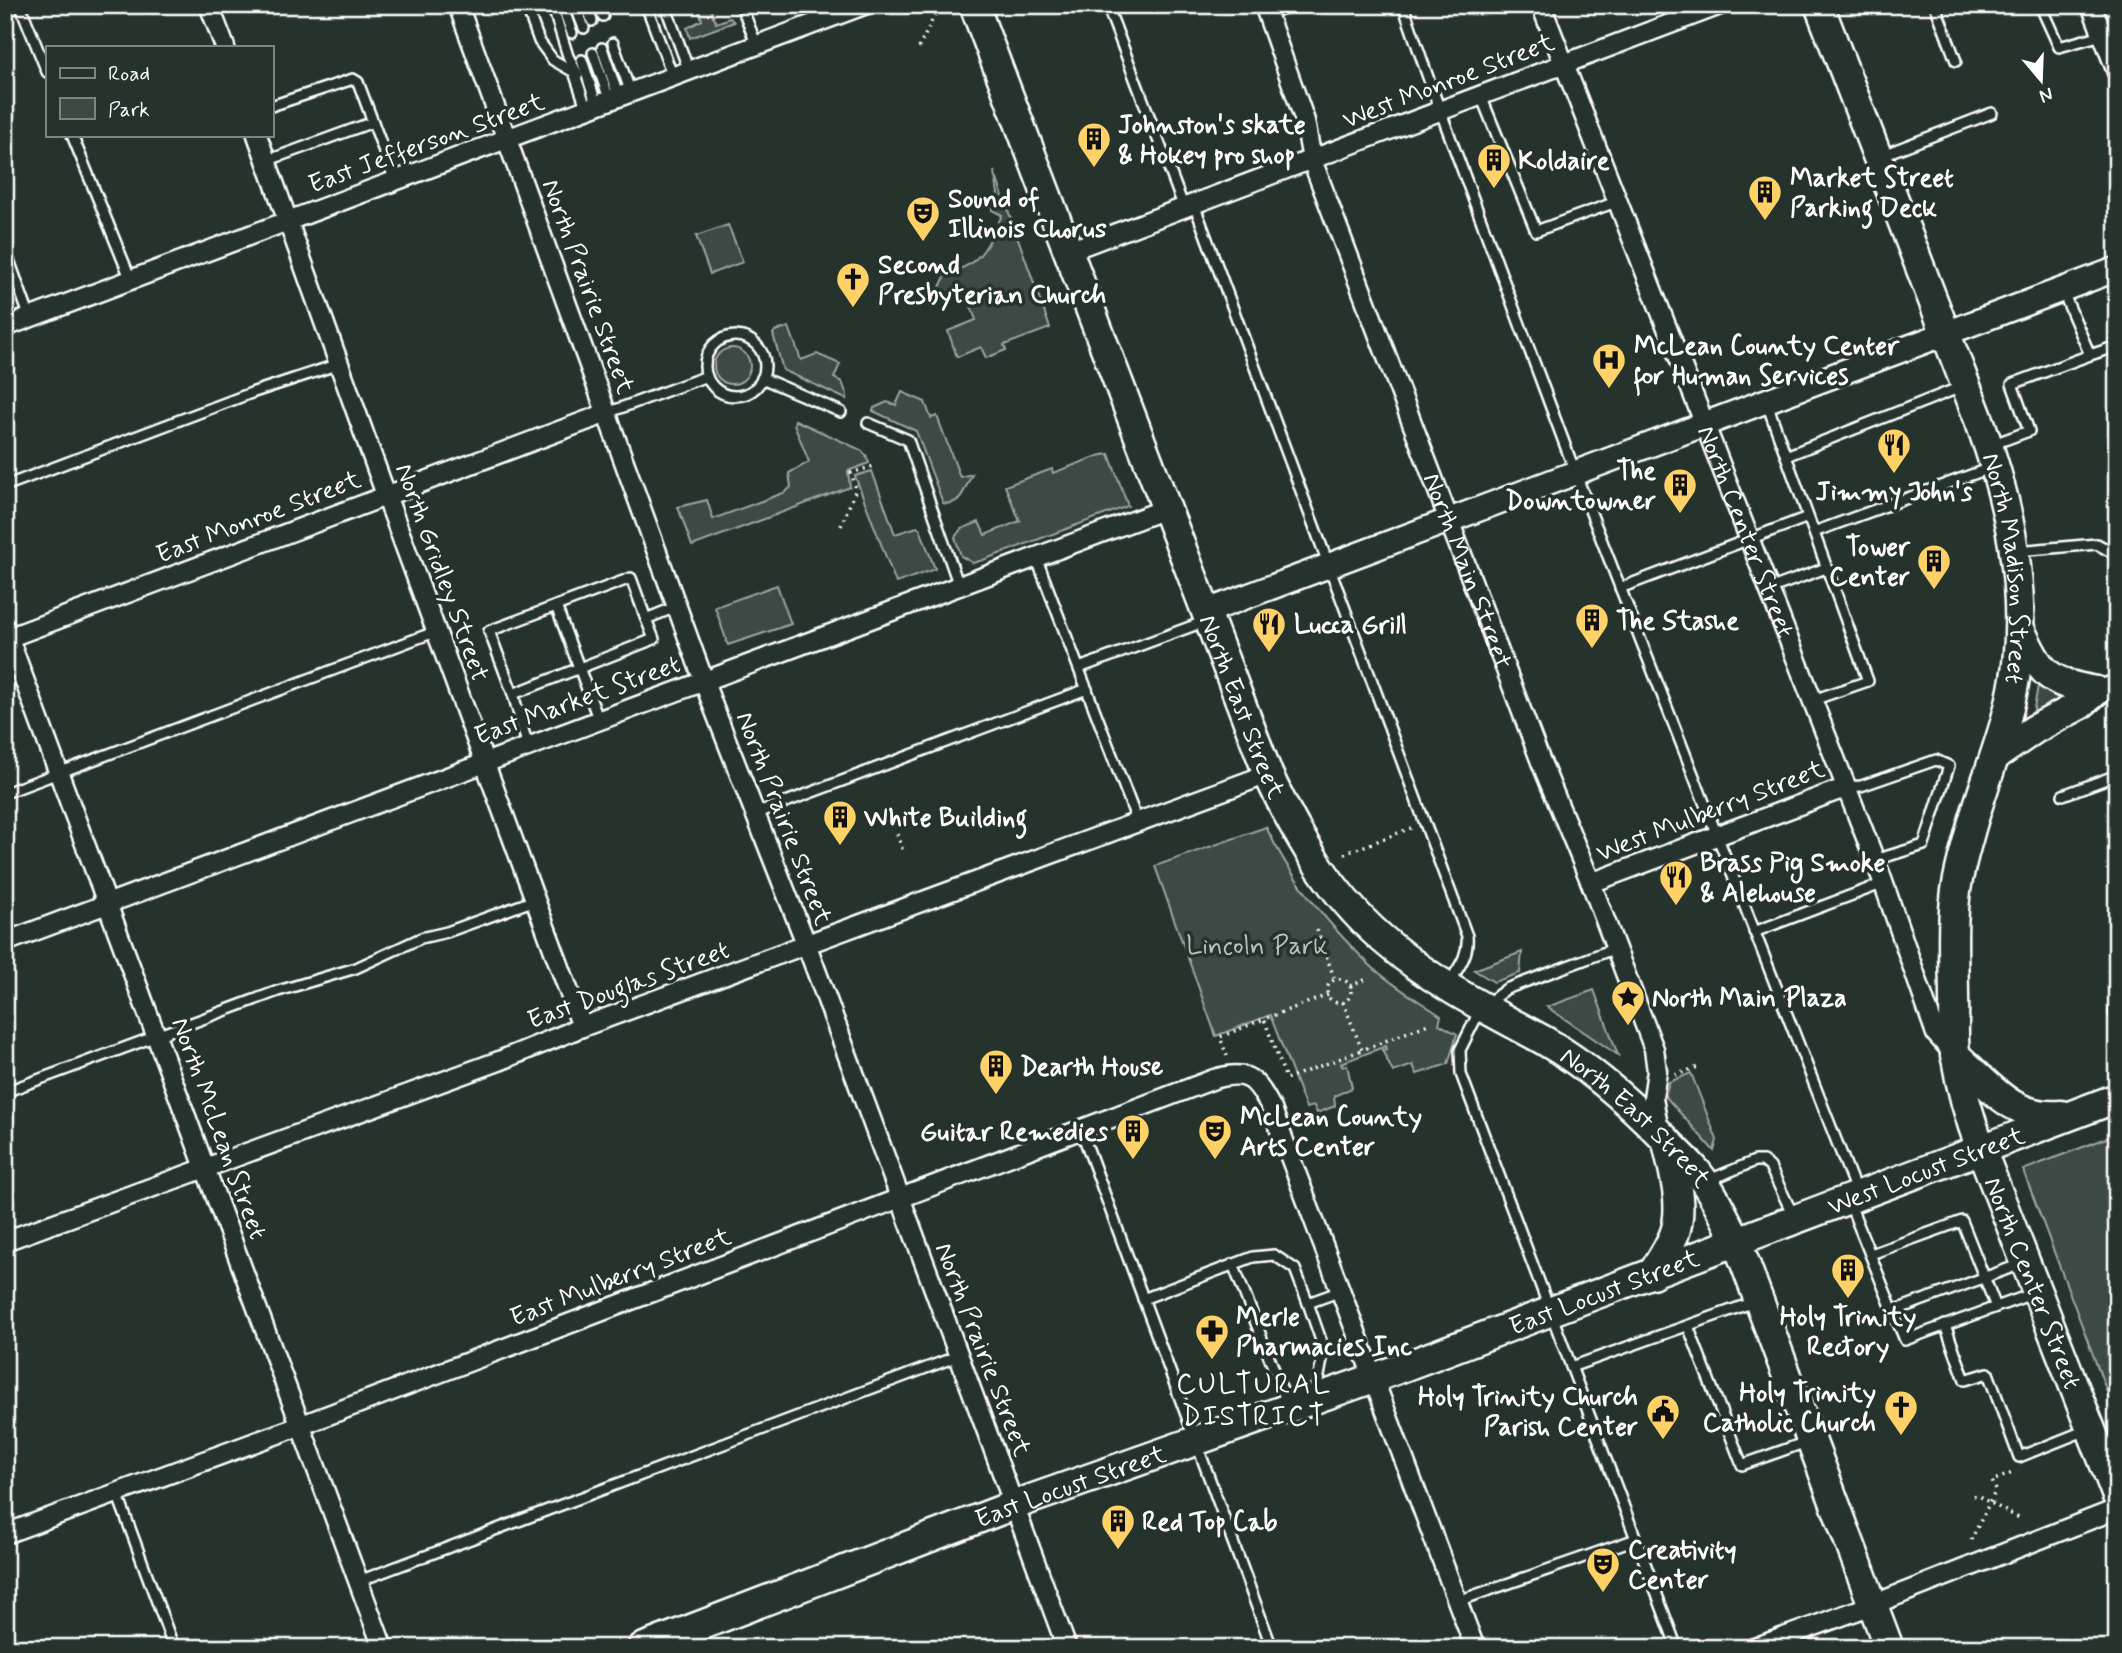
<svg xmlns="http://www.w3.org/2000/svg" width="2122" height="1653" viewBox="0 0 2122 1653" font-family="Mynerve,sans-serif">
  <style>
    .green { fill: #3e4944; stroke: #9ea4a2; stroke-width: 2 }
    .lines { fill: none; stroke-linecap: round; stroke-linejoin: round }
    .service-casing { stroke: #fff; stroke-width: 14 }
    .minor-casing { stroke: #fff; stroke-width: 23 }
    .tertiary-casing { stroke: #fff; stroke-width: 28 }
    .primary-casing { stroke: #fff; stroke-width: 33 }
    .path { stroke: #fff; stroke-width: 3.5; stroke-dasharray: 2 5; stroke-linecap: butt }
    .service { stroke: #26332d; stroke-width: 9 }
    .minor { stroke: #26332d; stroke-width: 18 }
    .tertiary { stroke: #26332d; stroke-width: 23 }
    .primary { stroke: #26332d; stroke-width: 28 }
    .labels { text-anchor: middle; stroke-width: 7; stroke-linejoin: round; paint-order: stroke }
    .street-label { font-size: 26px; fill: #fff; stroke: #26332d }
    .poi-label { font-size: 26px; font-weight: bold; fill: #fff; stroke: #26332d; text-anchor: start }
    .park-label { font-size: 26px; fill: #bbbfbe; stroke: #26332d }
    .neighbourhood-label { font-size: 28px; letter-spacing: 2px; fill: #fff; stroke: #26332d }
  </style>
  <rect width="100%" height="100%" fill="#26332d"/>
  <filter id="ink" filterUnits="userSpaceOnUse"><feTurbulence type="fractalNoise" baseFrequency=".0143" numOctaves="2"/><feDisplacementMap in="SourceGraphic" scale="14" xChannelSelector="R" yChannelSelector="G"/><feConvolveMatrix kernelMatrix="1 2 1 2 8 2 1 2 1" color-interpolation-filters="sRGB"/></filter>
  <g filter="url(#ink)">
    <g class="green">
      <polygon points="697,5 709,5 716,23 730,18 734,22 690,38 687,28 702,20"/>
      <path d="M994,171L1050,328L1004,345L1006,350L986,358L981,347L957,357L948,331L976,320L965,290L936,301L935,298L947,272C980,268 990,241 1002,215L992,210L998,193Z"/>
      <polygon points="728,225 743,262 710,274 696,236"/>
      <polygon points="789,327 801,360 817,354 840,364 834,378 842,382 847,395 846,399 783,370 773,334 775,331"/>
      <circle cx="732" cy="366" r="18"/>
      <path d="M902,392L925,402L931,418L937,416L960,477L972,474C965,488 961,507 943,503L916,431L873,411L874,408L887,402L896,405Z"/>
      <polygon points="795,420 861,450 866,455 869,463 848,471 850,487 692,546 678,507 707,500 713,519 786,492 791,487 789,473 809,462 794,424"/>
      <polygon points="1109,454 1128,506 983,560 973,563 961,556 955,537 961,529 979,522 985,535 1020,521 1005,486 1052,469 1053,473 1098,456"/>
      <polygon points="872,471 895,534 917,527 920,529 935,569 896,583 855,476"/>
      <polygon points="777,585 791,624 728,645 715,607"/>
      <polygon points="2038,686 2062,701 2033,714"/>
      <path d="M1266,827C1291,879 1328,925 1370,965C1391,985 1418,1000 1441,1016L1439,1024L1457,1034L1448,1064L1417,1074L1413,1065L1393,1072L1382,1050L1387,1049L1386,1046L1341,1063L1342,1066L1347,1065L1352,1088L1334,1096L1335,1106L1317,1113L1314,1106L1306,1108L1270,1015L1216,1036L1155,866Z"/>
      <polygon points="1522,952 1520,973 1494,982 1474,970"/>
      <polygon points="1594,990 1618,1055 1547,1007"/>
      <polygon points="1691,1073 1717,1140 1714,1151 1665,1096 1669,1082"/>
      <polygon points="2117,1134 2117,1418 2023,1170"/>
    </g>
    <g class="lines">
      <g class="service-casing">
        <g id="service">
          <polyline points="20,5 47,72"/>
          <polyline points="526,5 539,41 553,60 574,72 587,110"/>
          <polyline points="552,5 568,56 578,75"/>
          <polyline points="562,5 572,33"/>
          <polyline points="575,5 584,28"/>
          <polyline points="587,5 592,21"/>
          <polyline points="599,5 603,16"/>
          <polyline points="646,5 673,77"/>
          <polyline points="665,5 689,71"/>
          <polyline points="741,5 757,46"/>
          <polyline points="1107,5 1184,208"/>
          <polyline points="1403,5 1430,83 1575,472 1856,1191"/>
          <polyline points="1935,5 1956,61"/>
          <polyline points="2040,5 2059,47 2102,35"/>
          <polyline points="1268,14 1292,5"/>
          <polyline points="613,43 631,93"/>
          <polyline points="602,48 619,98"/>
          <polyline points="593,53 610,101"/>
          <polyline points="582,60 597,106"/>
          <polyline points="1481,96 1536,231 1616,202"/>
          <polyline points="271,106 353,79 358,82 395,181"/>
          <polyline points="72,135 131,280"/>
          <polyline points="1880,156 1992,113"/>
          <polyline points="266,161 373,122"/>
          <path d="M1194,204L1467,936C1469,955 1459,967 1449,983"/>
          <polyline points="5,249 30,318"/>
          <circle cx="735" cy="366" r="30"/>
          <polyline points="2090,355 2117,346"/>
          <polyline points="762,378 841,412"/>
          <polyline points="1766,401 1868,681 1813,700"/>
          <polyline points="607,413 707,376"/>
          <polyline points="868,423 908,440 959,586"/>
          <polyline points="1991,445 2029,431 2012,384 2090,355 2063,292"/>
          <polyline points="1786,456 1961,387"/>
          <polyline points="5,486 254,392 339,364"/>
          <polyline points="1814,532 1993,467"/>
          <polyline points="2017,551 2097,544 2117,555"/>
          <polyline points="1036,557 1138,823"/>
          <polyline points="1620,588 1808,517"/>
          <polyline points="1769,589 1826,568"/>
          <polyline points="556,606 631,578 646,619 678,606"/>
          <polyline points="1079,668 1206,621"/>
          <polyline points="513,694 654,639 646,619"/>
          <polyline points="528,747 513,694 489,631 556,606 599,721"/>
          <polyline points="1847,787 1861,786 1936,760 1949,766 1924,845 1875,860"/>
          <polyline points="5,793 437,631"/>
          <polyline points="2063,795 2117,775"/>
          <polyline points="754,814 1087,689"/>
          <polyline points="1754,932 1884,883"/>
          <polyline points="1616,948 1506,989 1481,1008 1460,1050 1461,1074 1677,1648"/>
          <polyline points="2117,1011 2114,1012 2117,1021"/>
          <polyline points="5,1092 278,991 356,968 421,938 447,932 535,900"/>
          <polyline points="1081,1130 1272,1648"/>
          <polyline points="1707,1181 1755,1161 1763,1161 1770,1167 1793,1215"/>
          <polyline points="1849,1202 1893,1311 2024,1263"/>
          <polyline points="1871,1254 1962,1221 1996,1307"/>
          <polyline points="1233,1264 1287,1403"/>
          <polyline points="1143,1299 1253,1257 1274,1255 1295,1269 1308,1303"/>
          <polyline points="1893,1311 1905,1340 2032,1294"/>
          <polyline points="1945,1325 1965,1380 1988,1373 2019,1457 2089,1429"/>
          <polyline points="1688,1326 1742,1465 1809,1441"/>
          <polyline points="1571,1367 1754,1302"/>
          <polyline points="1316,1392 1324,1349 1308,1303 1341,1291"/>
          <polyline points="117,1493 174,1648"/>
          <polyline points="359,1581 958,1356"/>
          <polyline points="1458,1601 1636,1539"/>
        </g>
      </g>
      <g class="minor-casing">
        <g id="minor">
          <polyline points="209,5 225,47"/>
          <polyline points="458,5 713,706 807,946 1067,1648"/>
          <path id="s1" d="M1264,5L1305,121L1312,160L1541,762L1591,883L1654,1049L1657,1071L1653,1098L1659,1131"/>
          <path id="s2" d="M1541,5L1881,876L1936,1034L1955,1055"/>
          <polyline points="2091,5 2117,72"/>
          <polyline points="257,135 386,495 582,1027"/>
          <polyline points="1069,251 1720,5"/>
          <polyline points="5,327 864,5"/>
          <polyline points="5,628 383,1648"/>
          <polyline points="5,639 607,413"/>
          <polyline points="2096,691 2117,684"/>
          <polyline points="1591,883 1847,787"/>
          <polyline points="5,942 1168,508"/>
          <polyline points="5,1241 499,1061 582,1027 1268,774"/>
          <path d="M5,1534L302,1425L1214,1079C1249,1069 1256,1079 1272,1109L1475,1648"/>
          <polyline points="1754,1648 1872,1605 2117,1509"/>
        </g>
      </g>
      <g class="tertiary-casing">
        <polyline id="tertiary" points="1208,611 2117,269"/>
      </g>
      <g class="primary-casing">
        <g id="primary">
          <path id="s3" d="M974,5L1268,774C1298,839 1335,901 1391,946C1438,986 1491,1011 1545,1041C1590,1067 1628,1101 1664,1138C1675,1150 1687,1160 1697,1172C1714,1193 1725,1218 1737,1242L1889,1648"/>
          <path id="s4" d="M1819,5L1981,425C2009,502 2026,582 2017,664C2010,725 1986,774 1970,832C1964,854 1957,876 1955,899C1951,932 1954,966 1954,999C1955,1018 1952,1039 1956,1058C1961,1089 1970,1120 1981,1149L2117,1496"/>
          <path d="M2020,629C2041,674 2047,682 2096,691"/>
          <polyline points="1997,755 2035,729 2080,705 2096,691"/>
          <path d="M1955,1055C1990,1085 2011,1119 2061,1115"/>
          <path d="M1652,1274C1660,1261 1669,1248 1674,1235C1685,1207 1673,1170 1667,1142"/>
          <path id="s5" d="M642,1648L1014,1505L1374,1378L2117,1098"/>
        </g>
      </g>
      <g class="path">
        <polyline points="774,5 777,11"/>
        <polyline points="919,48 937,10"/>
        <polyline points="841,526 856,489 851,473 874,466"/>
        <polyline points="897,834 903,851"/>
        <polyline points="1344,854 1411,828"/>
        <polyline points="1317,930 1335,980"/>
        <circle cx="1339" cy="991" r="12"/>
        <polyline points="1350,986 1367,979"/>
        <polyline points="1328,995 1264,1019 1286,1079 1362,1050"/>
        <polyline points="1343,1002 1362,1050 1431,1023"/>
        <polyline points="1227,1056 1220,1037 1264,1019"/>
        <polyline points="1675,1075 1698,1067"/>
        <polyline points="1973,1496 1976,1495 2022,1520"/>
        <polyline points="1971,1540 1996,1490 1992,1481 2015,1472"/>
      </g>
      <use href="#service" class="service"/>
      <use href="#minor" class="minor"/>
      <use href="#tertiary" class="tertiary"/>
      <use href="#primary" class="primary"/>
    </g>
  </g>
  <defs>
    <g id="building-pin" transform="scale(1.75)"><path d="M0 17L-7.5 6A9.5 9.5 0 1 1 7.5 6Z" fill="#ffd166" stroke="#26332d"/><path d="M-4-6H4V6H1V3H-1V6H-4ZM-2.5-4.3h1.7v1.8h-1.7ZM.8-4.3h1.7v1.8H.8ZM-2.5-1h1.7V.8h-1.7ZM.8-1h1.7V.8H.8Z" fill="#111"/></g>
    <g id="theatre-pin" transform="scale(1.75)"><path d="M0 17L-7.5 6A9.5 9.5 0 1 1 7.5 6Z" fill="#ffd166" stroke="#26332d"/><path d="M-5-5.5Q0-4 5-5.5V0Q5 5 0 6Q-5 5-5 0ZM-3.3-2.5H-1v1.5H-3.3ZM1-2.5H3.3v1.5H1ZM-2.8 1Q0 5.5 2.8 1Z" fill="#111"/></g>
    <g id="church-pin" transform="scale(1.75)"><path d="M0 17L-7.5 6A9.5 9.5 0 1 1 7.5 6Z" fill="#ffd166" stroke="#26332d"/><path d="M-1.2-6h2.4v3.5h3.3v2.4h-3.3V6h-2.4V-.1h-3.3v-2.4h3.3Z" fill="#111"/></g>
    <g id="hospital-pin" transform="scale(1.75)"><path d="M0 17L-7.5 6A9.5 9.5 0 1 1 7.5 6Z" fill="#ffd166" stroke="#26332d"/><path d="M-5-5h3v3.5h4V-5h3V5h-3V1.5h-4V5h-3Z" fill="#111"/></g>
    <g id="restaurant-pin" transform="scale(1.75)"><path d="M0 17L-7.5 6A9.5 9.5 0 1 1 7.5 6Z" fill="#ffd166" stroke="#26332d"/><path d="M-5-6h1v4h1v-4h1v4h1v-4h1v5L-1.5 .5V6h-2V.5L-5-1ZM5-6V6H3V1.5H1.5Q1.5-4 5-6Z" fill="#111"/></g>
    <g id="sight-pin" transform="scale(1.75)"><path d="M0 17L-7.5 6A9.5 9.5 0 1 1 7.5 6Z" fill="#ffd166" stroke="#26332d"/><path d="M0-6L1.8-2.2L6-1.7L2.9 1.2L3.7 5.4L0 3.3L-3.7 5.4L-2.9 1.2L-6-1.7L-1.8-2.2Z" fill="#111"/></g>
    <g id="pharmacy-pin" transform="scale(1.75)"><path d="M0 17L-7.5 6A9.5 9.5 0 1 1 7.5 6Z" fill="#ffd166" stroke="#26332d"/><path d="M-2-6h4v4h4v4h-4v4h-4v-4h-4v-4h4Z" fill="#111"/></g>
    <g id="civic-pin" transform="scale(1.75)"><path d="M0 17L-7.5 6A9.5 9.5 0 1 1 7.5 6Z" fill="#ffd166" stroke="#26332d"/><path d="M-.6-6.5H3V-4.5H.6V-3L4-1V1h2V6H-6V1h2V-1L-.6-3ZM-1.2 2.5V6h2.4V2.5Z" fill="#111"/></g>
  </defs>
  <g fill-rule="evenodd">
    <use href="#building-pin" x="1094" y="139"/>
    <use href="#building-pin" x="1494" y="160"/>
    <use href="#building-pin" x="1765" y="192"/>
    <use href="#theatre-pin" x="923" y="213"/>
    <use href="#church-pin" x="853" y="279"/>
    <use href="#hospital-pin" x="1609" y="360"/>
    <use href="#restaurant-pin" x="1894" y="445"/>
    <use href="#building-pin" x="1680" y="485"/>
    <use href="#building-pin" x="1934" y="561"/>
    <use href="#building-pin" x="1592" y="620"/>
    <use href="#restaurant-pin" x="1269" y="624"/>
    <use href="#building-pin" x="840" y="817"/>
    <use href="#restaurant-pin" x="1676" y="877"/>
    <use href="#sight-pin" x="1628" y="997"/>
    <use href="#building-pin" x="996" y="1066"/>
    <use href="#building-pin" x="1133" y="1131"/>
    <use href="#theatre-pin" x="1215" y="1131"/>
    <use href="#building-pin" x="1848" y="1270"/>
    <use href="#pharmacy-pin" x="1212" y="1331"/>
    <use href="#church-pin" x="1901" y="1407"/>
    <use href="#civic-pin" x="1663" y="1411"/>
    <use href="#building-pin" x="1118" y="1521"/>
    <use href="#theatre-pin" x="1603" y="1564"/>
  </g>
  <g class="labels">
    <g class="street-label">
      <text transform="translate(1448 80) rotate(-21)" y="9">West Monroe Street</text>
      <text transform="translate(426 142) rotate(-20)" y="9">East Jefferson Street</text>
      <text transform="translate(589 286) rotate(70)" y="9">North Prairie Street</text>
      <text transform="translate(258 516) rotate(-21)" y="9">East Monroe Street</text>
      <text dy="9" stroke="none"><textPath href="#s2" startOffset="565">North Center Street</textPath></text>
      <text dy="9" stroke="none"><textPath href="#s4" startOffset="597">North Madison Street</textPath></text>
      <text dy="9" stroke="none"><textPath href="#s1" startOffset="602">North Main Street</textPath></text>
      <text transform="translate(443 572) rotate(70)" y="9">North Gridley Street</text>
      <text transform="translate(577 699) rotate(-20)" y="9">East Market Street</text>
      <text dy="9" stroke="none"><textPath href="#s3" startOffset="751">North East Street</textPath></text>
      <text transform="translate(1710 810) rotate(-21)" y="9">West Mulberry Street</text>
      <text transform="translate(785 818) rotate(69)" y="9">North Prairie Street</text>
      <text transform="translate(628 984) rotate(-20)" y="9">East Douglas Street</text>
      <text dy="9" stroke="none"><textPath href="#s3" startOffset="1337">North East Street</textPath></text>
      <text transform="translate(220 1128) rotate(70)" y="9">North McLean Street</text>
      <text dy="9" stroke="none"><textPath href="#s5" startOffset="1370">West Locust Street</textPath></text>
      <text transform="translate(620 1276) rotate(-21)" y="9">East Mulberry Street</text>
      <text dy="9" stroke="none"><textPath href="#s4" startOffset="1335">North Center Street</textPath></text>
      <text dy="9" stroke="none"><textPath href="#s5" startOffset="1026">East Locust Street</textPath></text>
      <text transform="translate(984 1349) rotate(69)" y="9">North Prairie Street</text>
      <text dy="9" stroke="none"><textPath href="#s5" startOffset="458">East Locust Street</textPath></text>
    </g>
    <g class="poi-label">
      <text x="1118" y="133">Johnston's skate<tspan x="1118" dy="30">&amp; Hokey pro shop</tspan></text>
      <text x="1518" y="169">Koldaire</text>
      <text x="1790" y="186">Market Street<tspan x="1790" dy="30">Parking Deck</tspan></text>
      <text x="948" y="207">Sound of<tspan x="948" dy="30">Illinois Chorus</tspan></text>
      <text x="878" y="273">Second<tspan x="878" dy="30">Presbyterian Church</tspan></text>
      <text x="1634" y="354">McLean County Center<tspan x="1634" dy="30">for Human Services</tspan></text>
      <text x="1656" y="479" text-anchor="end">The<tspan x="1656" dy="30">Downtowner</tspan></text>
      <text x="1894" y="500" text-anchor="middle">Jimmy John's</text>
      <text x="1910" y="555" text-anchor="end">Tower<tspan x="1910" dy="30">Center</tspan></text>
      <text x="1616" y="629">The Stashe</text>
      <text x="1294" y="633">Lucca Grill</text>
      <text x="864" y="826">White Building</text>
      <text x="1700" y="871">Brass Pig Smoke<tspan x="1700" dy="30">&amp; Alehouse</tspan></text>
      <text x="1652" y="1006">North Main Plaza</text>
      <text x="1020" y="1075">Dearth House</text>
      <text x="1240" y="1125">McLean County<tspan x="1240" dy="30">Arts Center</tspan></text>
      <text x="1108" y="1140" text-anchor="end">Guitar Remedies</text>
      <text x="1236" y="1325">Merle<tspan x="1236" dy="30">Pharmacies Inc</tspan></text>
      <text x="1848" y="1325" text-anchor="middle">Holy Trinity<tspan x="1848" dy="30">Rectory</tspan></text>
      <text x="1876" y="1401" text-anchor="end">Holy Trinity<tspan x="1876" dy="30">Catholic Church</tspan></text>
      <text x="1638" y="1405" text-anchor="end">Holy Trinity Church<tspan x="1638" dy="30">Parish Center</tspan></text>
      <text x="1142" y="1530">Red Top Cab</text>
      <text x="1628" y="1558">Creativity<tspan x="1628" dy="30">Center</tspan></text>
    </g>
    <g class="park-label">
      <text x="1257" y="954">Lincoln Park</text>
    </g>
    <g class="neighbourhood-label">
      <text x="1254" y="1393">CULTURAL<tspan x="1254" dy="32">DISTRICT</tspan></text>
    </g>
  </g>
  <rect width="2122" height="1653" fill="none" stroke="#26332d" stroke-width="28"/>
  <rect x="14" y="14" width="2094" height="1625" fill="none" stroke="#fff" stroke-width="2.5" filter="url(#ink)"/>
  <rect x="46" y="46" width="228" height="91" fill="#26332d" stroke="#7d8581" stroke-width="2"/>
  <rect x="60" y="68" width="35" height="10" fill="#26332d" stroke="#7d8581" stroke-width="2"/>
  <text x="108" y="80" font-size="21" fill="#ffffff">Road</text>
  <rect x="60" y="98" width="35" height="21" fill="#3e4944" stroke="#7d8581" stroke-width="2"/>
  <text x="108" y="116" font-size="21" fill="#ffffff">Park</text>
  <g transform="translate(2041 80) rotate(161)" stroke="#26332d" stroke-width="5" paint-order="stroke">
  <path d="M0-5L12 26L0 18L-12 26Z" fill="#ffffff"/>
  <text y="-10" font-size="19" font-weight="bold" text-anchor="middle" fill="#ffffff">N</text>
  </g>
</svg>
